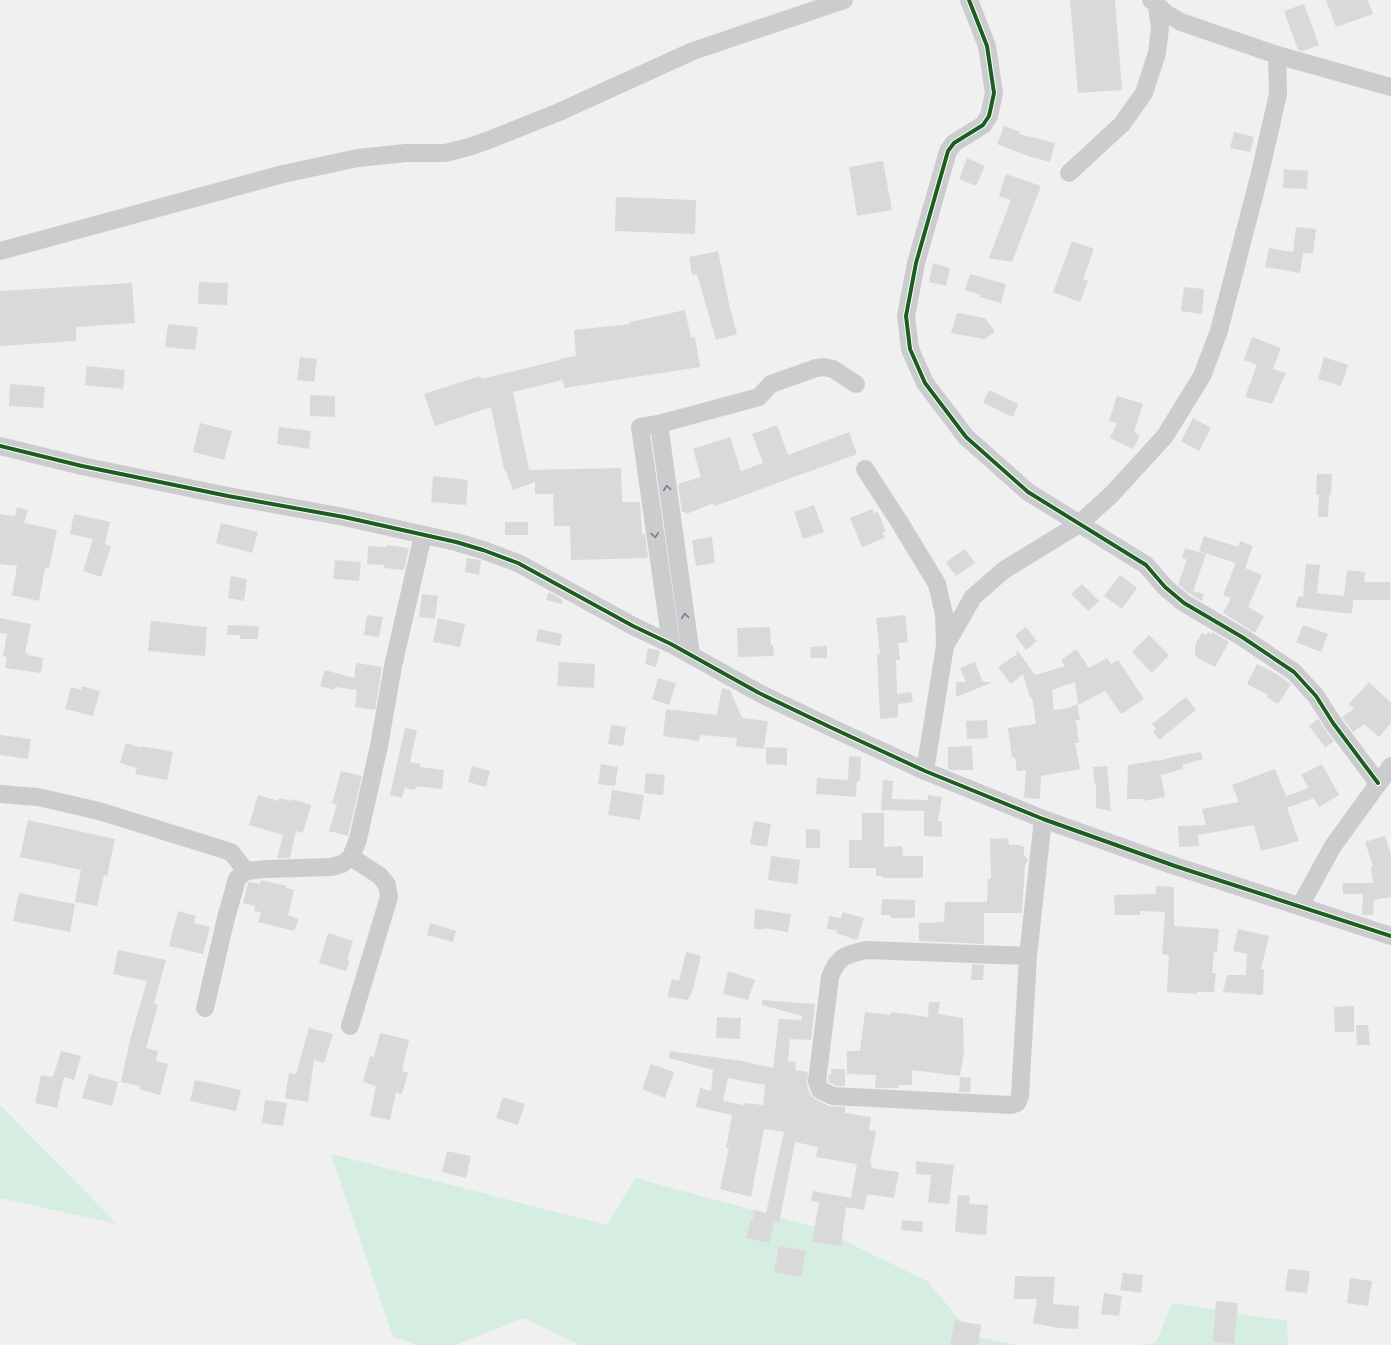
<svg xmlns="http://www.w3.org/2000/svg" width="1391" height="1345" viewBox="0 0 1391 1345" font-family="Barlow,sans-serif">
  <style>
    .green { fill: #d6eee1 }
    .building { fill: #d9d9da; fill-rule: evenodd }
    .lines { fill: none; stroke-linecap: round; stroke-linejoin: round }
    .minor { stroke: #caccce; stroke-width: 18 }
    .cycleway-casing { stroke: #fff; stroke-width: 6 }
    .cycleway { stroke: #1b5e20; stroke-width: 4 }
    .oneway { stroke: #767c83 }
  </style>
  <rect width="100%" height="100%" fill="#f0f0f0"/>
  <g class="green">
    <polygon points="0,1105 117,1224 0,1198"/>
    <polygon points="331,1154 607,1225 635,1178 816,1227 927,1281 973,1336 1016,1345 580,1345 524,1318 456,1345 417,1345 393,1337"/>
    <polygon points="1172,1303 1287,1321 1288,1345 1143,1345 1156,1342"/>
  </g>
  <g class="building">
    <polygon points="1070,0 1115,0 1122,90 1078,93"/>
    <polygon points="1326,0 1368,0 1373,14 1336,27"/>
    <polygon points="1304,4 1319,45 1303,51 1298,50 1284,11"/>
    <polygon points="1004,126 1020,132 1019,134 1055,143 1050,162 1031,157 997,144"/>
    <polygon points="1234,132 1254,137 1250,152 1230,148"/>
    <polygon points="967,158 985,166 976,186 959,179"/>
    <polygon points="883,161 892,210 857,216 849,167"/>
    <polygon points="1284,169 1308,171 1307,189 1283,188"/>
    <polygon points="1006,174 1041,186 1012,262 989,258 1011,200 999,196"/>
    <polygon points="616,197 696,200 695,234 615,231"/>
    <polygon points="1296,227 1316,229 1313,254 1303,253 1300,273 1265,267 1269,248 1293,252"/>
    <polygon points="1072,241 1094,249 1083,279 1088,281 1080,302 1053,292"/>
    <polygon points="718,251 729,304 737,334 716,340 697,274 692,275 689,257"/>
    <polygon points="933,263 950,268 946,286 929,282"/>
    <polygon points="970,274 1006,284 1001,303 980,297 980,295 965,290"/>
    <polygon points="199,282 228,283 227,305 198,304"/>
    <polygon points="132,283 135,323 76,327 76,341 0,346 0,291"/>
    <polygon points="1184,287 1204,289 1202,314 1181,311"/>
    <polygon points="685,310 691,338 695,337 700,367 564,388 563,380 513,392 529,470 621,468 622,502 640,502 642,534 645,534 648,558 571,560 570,526 554,526 553,494 535,494 535,482 513,490 505,469 504,469 491,407 435,426 424,394 480,376 481,379 560,360 559,359 576,356 574,330 630,324 630,322"/>
    <polygon points="957,313 985,318 995,332 984,339 951,333"/>
    <polygon points="168,324 198,327 195,350 165,347"/>
    <polygon points="1252,337 1281,348 1273,369 1286,373 1272,404 1245,397 1257,365 1244,360"/>
    <polygon points="300,357 317,359 314,382 297,380"/>
    <polygon points="1324,357 1348,365 1341,386 1318,379"/>
    <polygon points="87,366 125,370 123,389 85,385"/>
    <polygon points="10,384 45,387 43,408 9,406"/>
    <polygon points="989,390 1018,404 1013,417 983,403"/>
    <polygon points="310,395 335,396 335,417 310,416"/>
    <polygon points="1117,396 1143,404 1134,432 1140,435 1133,449 1110,438 1117,423 1109,421"/>
    <polygon points="1193,418 1211,428 1199,451 1181,441"/>
    <polygon points="200,423 232,431 224,460 193,452"/>
    <polygon points="777,425 788,455 849,432 857,454 715,506 714,503 686,514 685,512 682,512 678,484 701,477 693,449 730,437 741,471 763,463 752,434"/>
    <polygon points="279,427 311,431 309,449 277,444"/>
    <polygon points="1317,474 1332,474 1331,495 1329,495 1328,517 1318,517 1319,495 1316,495"/>
    <polygon points="433,476 468,480 466,505 431,502"/>
    <polygon points="814,505 824,532 803,539 794,512"/>
    <polygon points="17,507 28,510 24,523 57,530 49,568 45,568 39,601 12,595 17,566 0,564 0,514 15,516"/>
    <polygon points="872,509 874,513 878,512 886,532 882,533 885,538 862,547 850,518"/>
    <polygon points="74,514 110,522 105,544 111,546 101,577 83,571 93,539 70,534"/>
    <rect x="505" y="522" width="23" height="13"/>
    <polygon points="221,523 258,532 252,553 216,543"/>
    <polygon points="1204,536 1238,547 1240,541 1253,546 1245,568 1262,575 1248,607 1264,616 1255,633 1223,613 1231,598 1223,595 1236,563 1199,551"/>
    <polygon points="712,537 715,563 696,566 692,540"/>
    <polygon points="386,545 409,548 404,570 384,568 384,565 367,564 368,546 386,547"/>
    <polygon points="1185,548 1206,554 1193,591 1204,594 1202,601 1190,594 1178,584 1187,560 1182,558"/>
    <polygon points="965,549 975,563 956,576 946,562"/>
    <polygon points="467,558 481,560 479,575 465,572"/>
    <polygon points="335,560 361,562 359,581 333,579"/>
    <polygon points="1306,564 1320,565 1317,593 1344,596 1347,570 1365,572 1364,582 1390,582 1390,600 1353,600 1352,614 1295,607 1299,596 1303,597"/>
    <polygon points="1120,575 1137,588 1122,609 1104,596"/>
    <polygon points="231,576 247,579 244,601 228,598"/>
    <polygon points="1082,584 1099,601 1088,611 1071,594"/>
    <polygon points="549,592 563,600 562,604 546,600"/>
    <polygon points="422,594 438,596 435,619 419,617"/>
    <polygon points="367,615 383,617 379,637 364,635"/>
    <polygon points="905,615 908,642 898,643 900,660 896,660 897,694 911,692 913,702 898,704 898,717 880,719 877,654 880,654 876,618"/>
    <polygon points="0,618 31,624 25,653 29,654 28,655 43,658 41,673 5,668 7,657 3,656 7,634 0,633"/>
    <polygon points="438,618 465,624 460,647 433,642"/>
    <polygon points="151,621 207,627 205,656 148,651"/>
    <polygon points="228,625 259,626 258,639 240,639 240,635 227,635"/>
    <polygon points="1303,625 1328,634 1321,652 1296,642"/>
    <polygon points="770,627 771,645 773,645 774,656 738,657 737,628"/>
    <polygon points="1026,627 1037,641 1026,650 1015,635"/>
    <polygon points="538,629 562,634 560,646 536,641"/>
    <polygon points="1208,632 1211,634 1212,632 1229,642 1215,667 1199,659 1195,654 1195,645 1202,633 1206,635"/>
    <polygon points="1149,635 1169,655 1152,673 1132,652"/>
    <polygon points="827,646 827,658 811,658 810,647"/>
    <polygon points="648,648 660,651 656,667 645,664"/>
    <polygon points="1076,649 1089,668 1107,658 1111,664 1118,660 1144,699 1121,714 1105,691 1078,705 1075,682 1052,690 1054,710 1068,708 1077,704 1080,720 1076,720 1079,743 1075,743 1080,769 1041,776 1040,799 1024,798 1026,770 1017,771 1015,757 1012,758 1008,728 1036,724 1032,697 1030,698 1023,674 1011,684 998,667 1017,654 1016,652 1018,651 1035,675 1065,666 1061,660"/>
    <polygon points="559,662 595,664 594,688 557,686"/>
    <polygon points="975,662 983,682 991,682 991,683 956,697 956,682 966,682 960,668"/>
    <polygon points="356,663 382,667 375,710 355,707 357,690 335,687 334,690 320,686 325,670 354,678"/>
    <polygon points="1257,664 1275,673 1291,684 1278,704 1267,697 1268,695 1247,684"/>
    <polygon points="658,678 676,683 669,705 652,699"/>
    <polygon points="1369,682 1391,703 1391,723 1379,737 1364,724 1353,732 1342,717 1354,709 1349,704"/>
    <polygon points="82,686 100,691 93,716 65,709 71,687 81,690"/>
    <polygon points="722,688 730,690 742,718 768,721 764,749 736,746 737,738 700,735 699,741 663,736 666,709 717,715"/>
    <polygon points="1186,697 1196,710 1159,740 1153,732 1156,729 1152,724"/>
    <polygon points="1318,719 1334,742 1325,747 1309,726"/>
    <polygon points="987,720 988,738 967,739 966,721"/>
    <polygon points="611,725 626,727 623,746 608,744"/>
    <polygon points="405,728 417,730 410,762 420,764 420,767 444,770 442,789 416,786 415,790 405,788 402,798 390,795"/>
    <polygon points="0,735 31,739 28,759 0,755"/>
    <polygon points="126,743 141,748 141,746 173,752 167,780 135,774 137,768 120,763"/>
    <polygon points="972,746 973,770 951,770 948,769 948,747"/>
    <polygon points="766,747 787,748 787,765 766,764"/>
    <polygon points="1201,752 1203,759 1182,765 1183,769 1161,775 1165,797 1143,801 1143,799 1127,799 1128,765 1158,760 1159,761 1172,757"/>
    <polygon points="849,756 861,757 860,781 857,781 856,797 816,794 817,778 848,780"/>
    <polygon points="601,764 618,767 615,786 598,784"/>
    <polygon points="1322,764 1339,795 1319,807 1314,798 1287,808 1299,841 1261,851 1254,825 1198,835 1199,846 1179,847 1178,826 1206,825 1202,809 1239,802 1232,785 1275,769 1286,796 1309,788 1301,775"/>
    <polygon points="472,766 490,771 486,787 468,782"/>
    <polygon points="1107,766 1111,811 1096,808 1096,785 1095,785 1093,767"/>
    <polygon points="341,771 362,776 348,836 329,831 337,804 332,803"/>
    <polygon points="646,773 665,775 663,795 644,793"/>
    <polygon points="883,780 893,781 892,799 928,800 928,795 942,797 938,821 942,821 942,837 924,836 924,811 881,810"/>
    <polygon points="612,790 644,795 640,820 608,815"/>
    <polygon points="258,795 279,801 279,798 291,801 292,799 311,805 303,833 296,831 290,858 277,858 283,835 249,825"/>
    <polygon points="862,813 884,813 884,847 902,846 903,856 923,856 923,878 883,878 883,876 876,876 876,868 849,868 849,840 862,840"/>
    <polygon points="28,820 115,839 107,876 104,875 97,906 75,902 81,870 20,857"/>
    <polygon points="754,821 771,824 767,847 750,844"/>
    <polygon points="806,829 820,830 820,848 806,848"/>
    <polygon points="1385,836 1391,855 1391,897 1374,900 1373,915 1362,915 1363,894 1343,894 1343,883 1373,883 1371,867 1373,866 1365,842"/>
    <polygon points="990,838 999,839 1008,838 1009,845 1019,845 1024,847 1024,855 1028,860 1025,865 1022,913 984,913 984,944 919,941 919,923 944,922 945,902 987,902 988,879 991,879"/>
    <polygon points="771,856 800,860 797,884 768,880"/>
    <polygon points="261,880 287,886 286,888 294,890 288,915 299,919 294,931 258,922 261,912 254,911 255,906 243,903 248,883 250,882 260,884"/>
    <polygon points="1156,886 1174,887 1174,926 1219,929 1217,952 1214,952 1212,973 1216,973 1214,992 1197,992 1197,994 1167,992 1169,955 1162,954 1165,912 1140,911 1140,915 1115,915 1114,895 1156,894"/>
    <polygon points="19,893 75,904 70,932 13,921"/>
    <polygon points="882,899 915,900 915,918 891,918 891,915 881,915"/>
    <polygon points="755,909 791,914 788,932 764,928 764,929 754,929"/>
    <polygon points="178,911 196,916 194,923 210,927 203,954 169,946"/>
    <polygon points="843,912 864,918 857,940 836,933 837,930 827,929 829,916 841,918"/>
    <polygon points="430,923 456,931 453,942 427,935"/>
    <polygon points="1238,929 1269,936 1261,969 1264,969 1263,995 1223,992 1227,975 1246,975 1247,954 1233,951"/>
    <polygon points="328,933 353,941 347,960 350,961 346,971 319,963"/>
    <polygon points="118,950 166,960 154,1004 158,1005 146,1048 158,1051 156,1061 168,1064 160,1095 139,1089 140,1086 121,1082 130,1040 147,981 113,974"/>
    <polygon points="686,952 701,956 693,989 688,1000 667,997 672,979 679,981"/>
    <polygon points="972,964 984,965 983,980 971,980"/>
    <polygon points="728,971 755,980 748,1000 723,994"/>
    <path d="M762,1000L815,1004L811,1040L790,1039L788,1061L796,1062L795,1070L808,1072L807,1084L810,1094L815,1099L829,1106L845,1107V1113L871,1117L869,1130L876,1131L870,1163L872,1164L871,1168L899,1172L894,1198L867,1194L864,1210L846,1207L841,1246L812,1242L819,1202L811,1201L813,1191L851,1198L857,1164L816,1157L818,1147L795,1142L779,1223L774,1222L769,1243L746,1238L751,1219H753L754,1210L766,1213L784,1132L764,1129L751,1197L720,1189L729,1148H726L732,1115L696,1107L700,1088L711,1091L713,1070L669,1058L670,1051L742,1061L773,1068L779,1019L802,1020V1016L762,1005ZM728,1078L765,1085L763,1105L744,1103V1105L723,1101Z"/>
    <polygon points="929,1002 940,1002 938,1014 963,1018 964,1053 960,1076 912,1070 912,1085 898,1085 898,1088 875,1088 876,1075 847,1074 847,1051 860,1051 865,1012 890,1015 891,1012 928,1017"/>
    <polygon points="1354,1006 1354,1032 1335,1032 1334,1007"/>
    <polygon points="717,1017 741,1018 740,1039 716,1038"/>
    <polygon points="1356,1025 1368,1025 1370,1045 1357,1045"/>
    <polygon points="309,1028 333,1034 324,1063 314,1060 308,1102 285,1098 289,1073 296,1074"/>
    <polygon points="380,1033 409,1040 402,1071 408,1073 402,1094 396,1092 390,1120 370,1116 376,1086 363,1082 370,1056 374,1057"/>
    <polygon points="61,1051 81,1056 74,1080 64,1077 57,1108 35,1103 41,1075 53,1077"/>
    <polygon points="651,1064 674,1072 665,1098 642,1089"/>
    <polygon points="831,1069 845,1069 845,1086 836,1086 829,1082 828,1075 831,1075"/>
    <polygon points="89,1074 118,1082 112,1106 82,1098"/>
    <polygon points="960,1077 971,1078 970,1092 959,1092"/>
    <polygon points="195,1080 241,1090 236,1111 190,1101"/>
    <polygon points="503,1097 525,1104 518,1125 496,1118"/>
    <polygon points="265,1100 287,1103 283,1126 262,1123"/>
    <polygon points="447,1151 471,1156 466,1178 442,1172"/>
    <polygon points="916,1161 954,1165 949,1204 928,1202 931,1175 916,1174"/>
    <polygon points="958,1195 970,1196 969,1204 988,1205 986,1235 955,1232"/>
    <polygon points="902,1220 923,1222 922,1232 901,1230"/>
    <polygon points="779,1246 806,1251 801,1277 774,1272"/>
    <polygon points="1288,1269 1310,1271 1307,1293 1285,1291"/>
    <polygon points="1123,1273 1143,1275 1141,1293 1120,1290"/>
    <polygon points="1015,1276 1055,1277 1053,1304 1079,1306 1078,1329 1058,1328 1033,1323 1037,1299 1014,1299"/>
    <polygon points="1350,1278 1372,1281 1368,1306 1347,1303"/>
    <polygon points="1104,1293 1122,1296 1119,1316 1101,1314"/>
    <polygon points="1216,1301 1238,1303 1234,1344 1213,1342"/>
    <polygon points="955,1320 981,1325 978,1345 950,1345"/>
  </g>
  <g class="lines">
    <g class="minor">
      <polyline points="969,0 987,46 994,93 989,116 983,125 954,143 948,151 916,263 906,316 910,349 925,383 966,437 1028,492 1146,565 1165,587 1184,603 1242,637 1294,672 1316,696 1333,723 1378,783"/>
      <polyline points="1151,0 1167,14 1181,22 1277,55 1391,87"/>
      <polyline points="1069,173 1122,124 1144,93 1157,53 1160,28 1156,0"/>
      <polyline points="0,251 283,174 358,158 406,153 445,153 469,147 489,140 559,112 693,51 844,0"/>
      <polyline points="659,424 691,655"/>
      <polyline points="0,446 82,466 228,496 344,517 456,542 483,550 518,563 633,626 671,644 759,693 832,728 925,771 1043,819 1175,866 1391,936"/>
      <polyline points="865,469 900,523 937,584 944,614 945,646 925,771"/>
      <polyline points="671,644 640,427 659,424 759,397 771,384 816,368 824,367 833,369 856,384"/>
      <polyline points="945,646 973,597 1004,570 1079,524 1112,494 1165,436 1202,376 1219,331 1260,173 1278,94 1277,55"/>
      <polyline points="0,794 38,797 99,811 231,852 246,871"/>
      <polyline points="1300,906 1333,846 1391,766"/>
      <path d="M1028,956L866,950C845,955 838,956 830,977L817,1081L820,1090L833,1096L1011,1105L1017,1103L1020,1096L1028,956L1043,819"/>
      <polyline points="205,1008 226,918 237,879 246,871 266,869 331,867 342,864 351,857 358,839 379,746 393,666 423,535"/>
      <polyline points="350,1026 389,897 387,885 380,876 351,857"/>
    </g>
    <g class="cycleway-casing">
      <g id="cycleway">
        <polyline points="969,0 987,46 994,93 989,116 983,125 954,143 948,151 916,263 906,316 910,349 925,383 966,437 1028,492 1146,565 1165,587 1184,603 1242,637 1294,672 1316,696 1333,723 1378,783"/>
        <polyline points="0,446 82,466 228,496 344,517 456,542 483,550 518,563 633,626 671,644 759,693 832,728 925,771 1043,819 1175,866 1391,936"/>
      </g>
    </g>
    <use href="#cycleway" class="cycleway"/>
  </g>
  <defs><path id="oneway-chevron" d="M-2-3.5L2.5 0L-2 3.5" fill="none" stroke-width="1.6" stroke-linecap="round" stroke-linejoin="round"/></defs>
  <g class="oneway">
    <use href="#oneway-chevron" transform="translate(667 488) rotate(-98)"/>
    <use href="#oneway-chevron" transform="translate(655 535) rotate(82)"/>
    <use href="#oneway-chevron" transform="translate(685 616) rotate(-98)"/>
  </g>
</svg>
